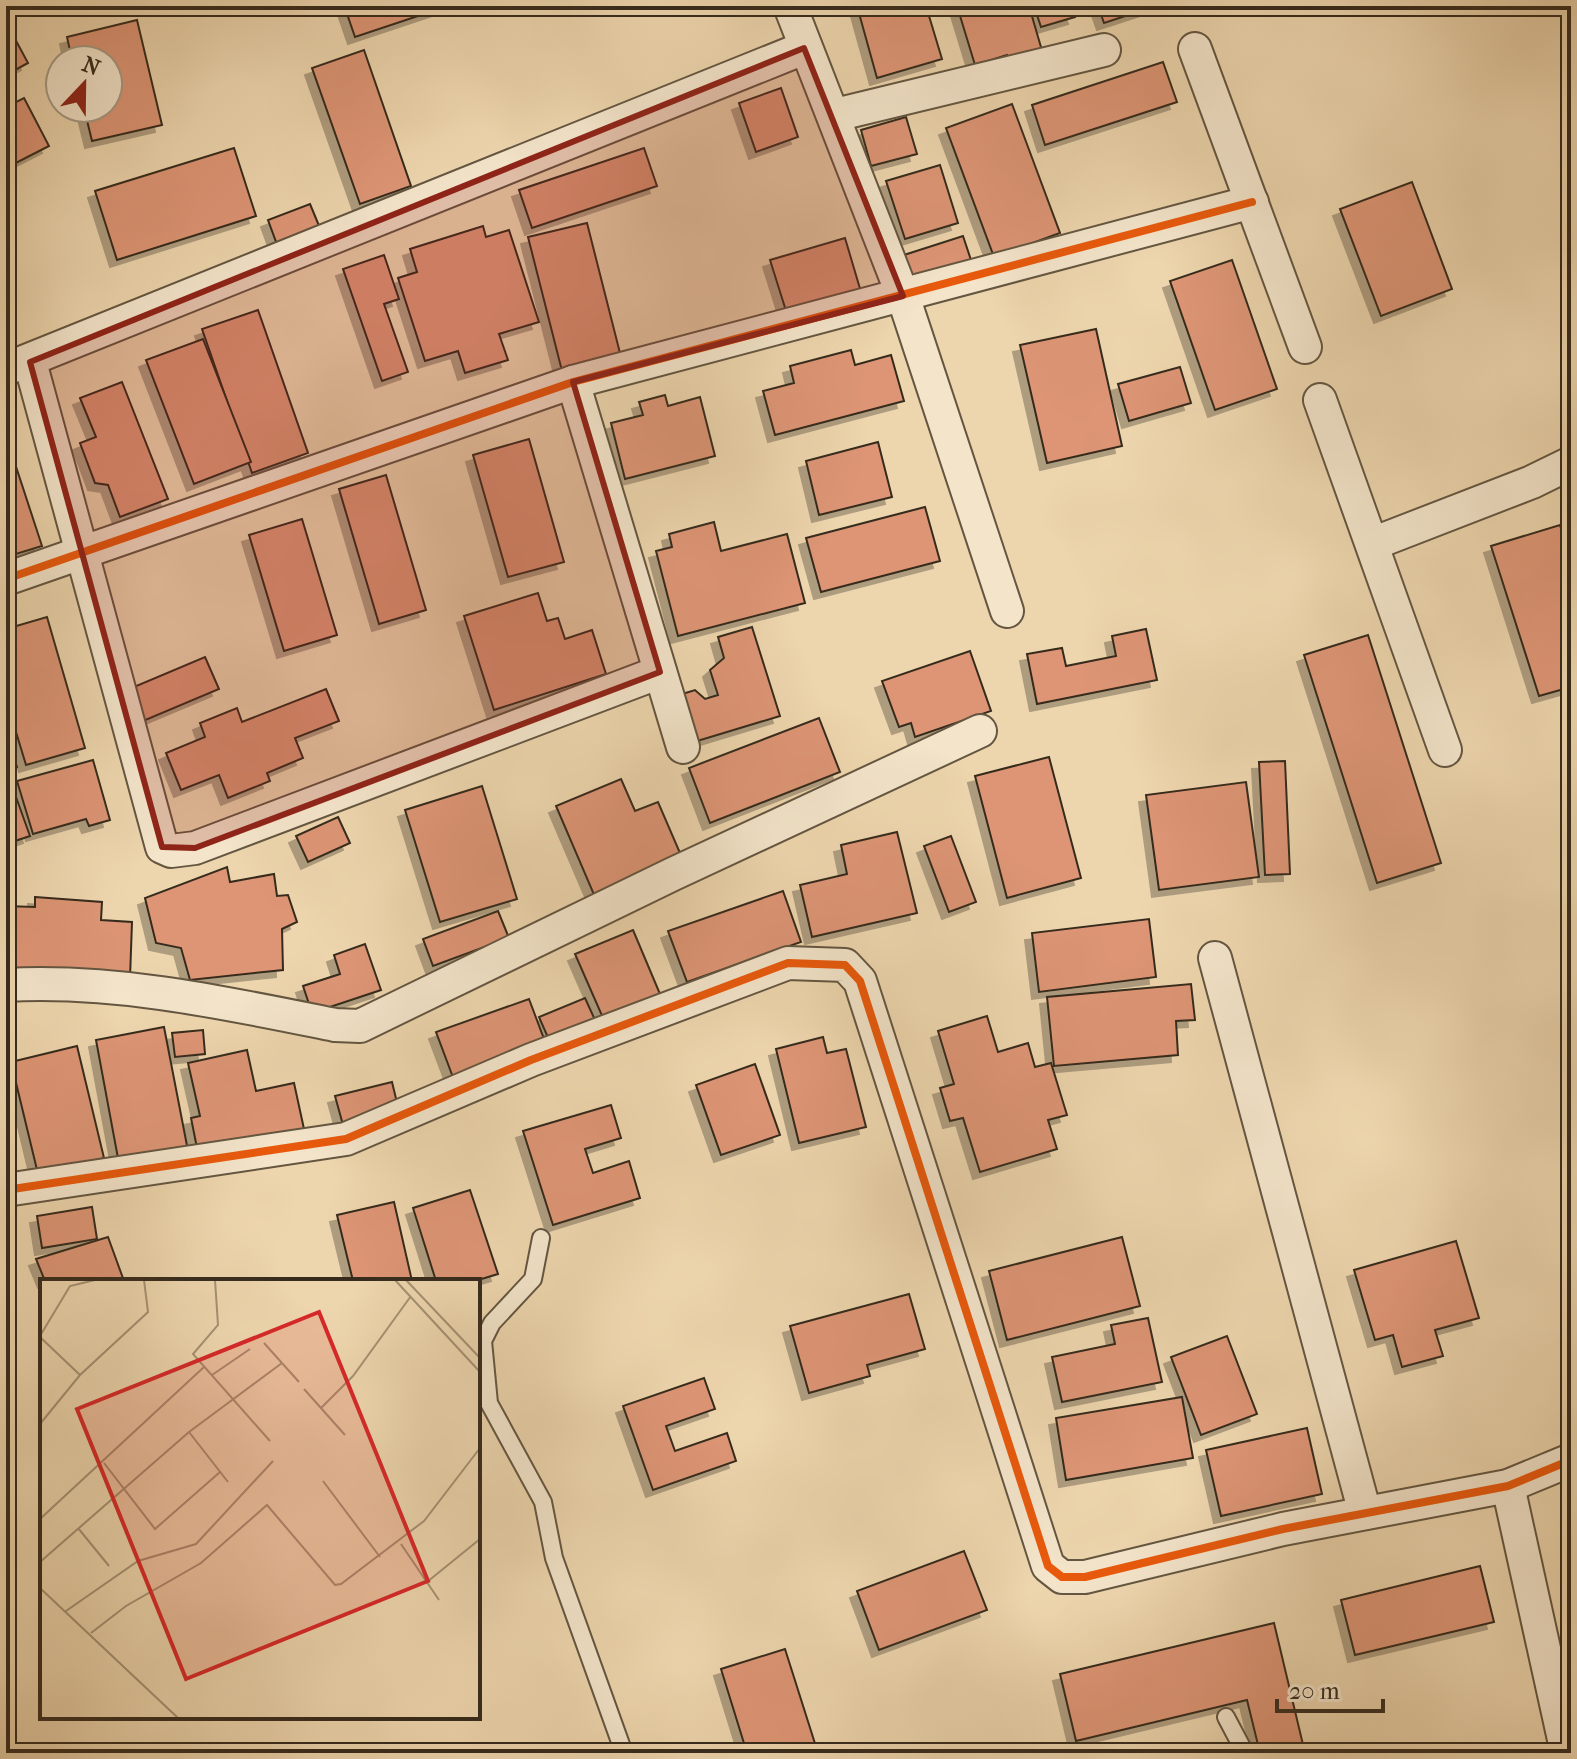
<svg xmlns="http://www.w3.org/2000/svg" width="1577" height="1759" viewBox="0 0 1577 1759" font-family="'IM FELL French Canon',serif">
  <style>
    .building { fill: #dd9574; stroke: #362b1d; stroke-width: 2; filter: url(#shadow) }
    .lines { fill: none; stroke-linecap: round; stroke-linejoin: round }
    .lane-casing { stroke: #645641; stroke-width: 20 }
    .street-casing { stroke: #645641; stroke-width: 36 }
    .lane { stroke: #f3e4ca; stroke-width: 16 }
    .street { stroke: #f3e4ca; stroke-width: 32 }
    .cycleway-casing { stroke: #f3e4ca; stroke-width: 13 }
    .cycleway { stroke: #e8590c; stroke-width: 8 }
    .marked { fill: #8f2418; fill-opacity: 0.2; stroke: #8f2418; stroke-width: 6; stroke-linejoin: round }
    .inset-road { fill: none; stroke: #a49173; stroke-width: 2 }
    .view { fill: #d62828; fill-opacity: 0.15; stroke: #d62828; stroke-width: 4 }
    .inset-edge { fill: none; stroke: #362b1d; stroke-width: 4 }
  </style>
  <defs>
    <filter id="shadow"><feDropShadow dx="-7" dy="7" stdDeviation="0" flood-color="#0004"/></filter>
  </defs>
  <rect width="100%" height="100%" fill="#edd5ad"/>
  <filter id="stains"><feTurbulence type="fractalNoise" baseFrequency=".0025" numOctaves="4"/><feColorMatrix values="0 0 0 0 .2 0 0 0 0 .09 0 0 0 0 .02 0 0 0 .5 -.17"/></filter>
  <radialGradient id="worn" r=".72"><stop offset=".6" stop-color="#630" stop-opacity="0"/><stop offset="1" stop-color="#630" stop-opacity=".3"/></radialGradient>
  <g class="building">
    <polygon points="350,6 448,6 355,37 345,8"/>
    <polygon points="857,6 926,6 942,59 877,78"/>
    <polygon points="957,6 1029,6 1043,54 1010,64 1007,55 975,65"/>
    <polygon points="1034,6 1071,6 1075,17 1041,27"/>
    <polygon points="1098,6 1156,6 1104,23"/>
    <polygon points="137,20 162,125 92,141 84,108 108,108 108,60 72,60 67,37"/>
    <polygon points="6,22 28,63 6,75"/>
    <polygon points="364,50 411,186 360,204 312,68"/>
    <polygon points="1163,62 1177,102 1045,145 1032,105"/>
    <polygon points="781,88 798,137 756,152 739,103"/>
    <polygon points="24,98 49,146 6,168 6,107"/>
    <polygon points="1012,104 1060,233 994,257 946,128"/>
    <polygon points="906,117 917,154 871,166 861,130"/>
    <polygon points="234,148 256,216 117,260 95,191"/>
    <polygon points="644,148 657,186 532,228 519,190"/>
    <polygon points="940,165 958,223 905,239 886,181"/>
    <polygon points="1412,182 1452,289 1381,316 1340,209"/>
    <polygon points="310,204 322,233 279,250 268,220"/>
    <polygon points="587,223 621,357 562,371 528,237"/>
    <polygon points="483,226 486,237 509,230 539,322 499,334 508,360 465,373 458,351 425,361 398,278 417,272 410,249"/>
    <polygon points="963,236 972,263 910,282 901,256"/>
    <polygon points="845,238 861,292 787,314 770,260"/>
    <polygon points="384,255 399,299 384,304 408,372 382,381 343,269"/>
    <polygon points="1232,260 1277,389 1215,410 1170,281"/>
    <polygon points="258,310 308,453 252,473 202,329"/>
    <polygon points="1096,329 1122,446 1047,463 1020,345"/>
    <polygon points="203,339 251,462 194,484 146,360"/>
    <polygon points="851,350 855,365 891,355 904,401 775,435 763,391 794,383 790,366"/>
    <polygon points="1180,367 1191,403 1129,421 1118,384"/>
    <polygon points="122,382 168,499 120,517 108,485 95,483 80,443 96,437 80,398"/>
    <polygon points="665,395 668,406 700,397 715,456 625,479 611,423 643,415 639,402"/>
    <polygon points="6,436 42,546 6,557"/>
    <polygon points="529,439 564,562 508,577 473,455"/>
    <polygon points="878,442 892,497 819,515 806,461"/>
    <polygon points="386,475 426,610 379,624 339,489"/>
    <polygon points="925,507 940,561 821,592 806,538"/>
    <polygon points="302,519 337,635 284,651 249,535"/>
    <polygon points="714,522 721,551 787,534 805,603 678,636 656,551 672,547 669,534"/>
    <polygon points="1560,525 1571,561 1571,687 1539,696 1491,546"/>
    <polygon points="538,593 547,621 558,618 565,639 592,630 606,674 494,710 464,616"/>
    <polygon points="47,617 85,748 26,765 6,699 6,629"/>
    <polygon points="752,627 780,716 694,742 679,695 695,690 705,699 718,695 710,670 724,658 718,637"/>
    <polygon points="1146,629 1157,680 1037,704 1027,654 1062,648 1066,666 1116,656 1112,636"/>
    <polygon points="1368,635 1441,863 1377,883 1304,655"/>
    <polygon points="970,651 991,711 915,737 911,723 899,727 882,681"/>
    <polygon points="205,657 219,689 136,724 122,692"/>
    <polygon points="326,689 339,721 295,738 303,758 267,773 270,781 228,798 219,775 181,790 166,753 205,737 200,723 237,708 242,722"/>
    <polygon points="819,718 840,772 710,823 689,768"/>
    <polygon points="6,733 17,767 6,770"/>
    <polygon points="1049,757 1081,878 1007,898 975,776"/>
    <polygon points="93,760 110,820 89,826 86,819 33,834 17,781"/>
    <polygon points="1285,761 1290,874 1265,875 1259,762"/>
    <polygon points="621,779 635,811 658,802 683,860 595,897 556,806"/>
    <polygon points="1246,782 1259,877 1159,890 1146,795"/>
    <polygon points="11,783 30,836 6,844 6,785"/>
    <polygon points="482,786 517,899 440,922 405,810"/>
    <polygon points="338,817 350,843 308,862 296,836"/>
    <polygon points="897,832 917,913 812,937 800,885 847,874 841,845"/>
    <polygon points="951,836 976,902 949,912 924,846"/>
    <polygon points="227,867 230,882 274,874 277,896 288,895 297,922 282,929 283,970 190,980 181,948 156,943 145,898"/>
    <polygon points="783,891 801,942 687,982 668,931"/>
    <polygon points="35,897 102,902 101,920 132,922 130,978 6,970 6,906 35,907"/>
    <polygon points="498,911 509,938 433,966 423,939"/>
    <polygon points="1149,919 1156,977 1039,992 1032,933"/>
    <polygon points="633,930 660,994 603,1018 575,954"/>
    <polygon points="365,944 381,990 312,1013 303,986 340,974 334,955"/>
    <polygon points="1191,984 1195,1020 1176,1021 1178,1055 1054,1066 1047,997"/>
    <polygon points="585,998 595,1020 549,1040 539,1017"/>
    <polygon points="529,999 547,1047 454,1080 436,1032"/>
    <polygon points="987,1016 998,1052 1028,1043 1035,1067 1051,1063 1067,1115 1048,1120 1057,1149 980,1172 963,1118 950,1121 940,1088 954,1084 938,1031"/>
    <polygon points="164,1027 189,1156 120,1169 96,1040"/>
    <polygon points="203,1030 205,1054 175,1057 172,1033"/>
    <polygon points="823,1037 827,1053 846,1049 866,1127 799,1143 776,1049"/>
    <polygon points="77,1046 104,1158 38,1174 11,1062"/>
    <polygon points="247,1050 256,1091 294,1083 304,1129 198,1153 191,1118 200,1116 188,1063"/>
    <polygon points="755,1064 780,1135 721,1155 696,1085"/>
    <polygon points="392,1082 399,1111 343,1125 335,1096"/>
    <polygon points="611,1105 621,1138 585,1149 593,1173 629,1161 640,1198 553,1225 523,1131"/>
    <polygon points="470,1190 498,1274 475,1281 436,1281 413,1208"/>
    <polygon points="394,1202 412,1281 353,1281 337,1215"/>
    <polygon points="92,1207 97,1239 42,1248 37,1216"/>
    <polygon points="108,1237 124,1281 45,1281 36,1259"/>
    <polygon points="1122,1237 1140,1306 1007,1340 989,1271"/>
    <polygon points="1456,1241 1479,1318 1435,1330 1443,1356 1402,1367 1393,1335 1375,1340 1354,1270"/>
    <polygon points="909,1294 925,1349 867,1365 870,1376 809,1393 790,1326"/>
    <polygon points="1148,1318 1162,1382 1062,1402 1052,1357 1115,1344 1111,1325"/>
    <polygon points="1227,1336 1257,1414 1201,1435 1171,1357"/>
    <polygon points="704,1378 715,1409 666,1426 675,1451 727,1433 736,1461 653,1490 623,1406"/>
    <polygon points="1182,1397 1193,1458 1066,1480 1056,1418"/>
    <polygon points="1307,1428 1322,1494 1221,1516 1206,1450"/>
    <polygon points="964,1551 987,1610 879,1650 857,1591"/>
    <polygon points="1480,1566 1494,1622 1355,1655 1341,1600"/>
    <polygon points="1274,1623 1305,1753 1260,1753 1247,1700 1076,1741 1060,1674"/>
    <polygon points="785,1649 818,1753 747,1753 721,1669"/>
  </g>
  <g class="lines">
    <g class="lane-casing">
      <g id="lane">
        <polyline points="541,1238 533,1279 492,1323 483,1341 489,1403 543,1502 554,1558 624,1753"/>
        <polyline points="1226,1717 1245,1753"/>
      </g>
    </g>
    <g class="street-casing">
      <g id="street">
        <polyline points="790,6 903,296 1007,611"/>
        <polyline points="1195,49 1305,347"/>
        <polyline points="835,115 1104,50"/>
        <polyline points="30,362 162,847 171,851 195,848 660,672"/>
        <polyline points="6,369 804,48"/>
        <polyline points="573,382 683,747"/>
        <polyline points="1320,400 1445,750"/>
        <polyline points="1372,544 1532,482 1571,463"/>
        <polyline points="6,579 573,382 1252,202"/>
        <polyline points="1215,958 1365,1513"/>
        <path d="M6,985C117,979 226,1003 335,1025L360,1026L673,874L980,731"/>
        <polyline points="6,1190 346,1139 531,1060 788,963 845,965 860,981 1048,1566 1062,1577 1085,1577 1283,1529 1508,1486 1571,1460"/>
        <polyline points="1508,1486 1567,1753"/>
      </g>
    </g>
    <use href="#lane" class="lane"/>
    <use href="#street" class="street"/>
    <g class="cycleway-casing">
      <g id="cycleway">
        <polyline points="6,579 573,382 1252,202"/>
        <polyline points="6,1190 346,1139 531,1060 788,963 845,965 860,981 1048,1566 1062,1577 1085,1577 1283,1529 1508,1486 1571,1460"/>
      </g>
    </g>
    <use href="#cycleway" class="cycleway"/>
  </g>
  <path class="marked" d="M804,48L903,296L573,382L660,672L195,848L162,847L30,362Z"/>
  <g transform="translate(40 1279)">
    <rect width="440" height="440" fill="#edd5ad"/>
    <path class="inset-road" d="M175,1L178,46L153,75L230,162M355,1L440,93M366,1L440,79M0,57L30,7L55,1M0,58L40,96M224,64L259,103M172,96L210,70M264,110L305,156M281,129L313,97L371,17M0,145L40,96L108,33L104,1M149,153L188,203M64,184L115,250L180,193M283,202L340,278M0,240L164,88M38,249L69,287M361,265L399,321M0,283L149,153L242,84M387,303L440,260M0,309L138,439M26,332L98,282L156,265L233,182M51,354L86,327L161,284L227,226L295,306L301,305L384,242L440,169"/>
    <path class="view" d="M279,33L388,302L146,400L37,130Z"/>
    <rect width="440" height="440" class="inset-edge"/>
  </g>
  <rect width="1577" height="1759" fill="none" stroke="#edd5ad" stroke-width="32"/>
  <rect x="8" y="8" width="1561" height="1743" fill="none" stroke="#362b1d" stroke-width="4"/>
  <rect x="16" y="16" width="1545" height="1727" fill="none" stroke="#362b1d" stroke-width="2"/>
  <g transform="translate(84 84) rotate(22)"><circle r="38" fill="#f3e4ca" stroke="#a79a85" stroke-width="2"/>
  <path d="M0-6L14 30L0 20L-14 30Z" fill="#8f2418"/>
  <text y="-12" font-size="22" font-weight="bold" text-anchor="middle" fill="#362b1d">N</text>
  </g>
  <path d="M1277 1699v12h106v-12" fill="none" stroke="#362b1d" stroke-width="4"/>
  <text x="1289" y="1699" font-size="24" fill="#362b1d" stroke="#f3e4ca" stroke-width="6" paint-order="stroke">20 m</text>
  <rect width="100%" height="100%" filter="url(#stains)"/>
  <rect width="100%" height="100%" fill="url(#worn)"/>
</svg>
